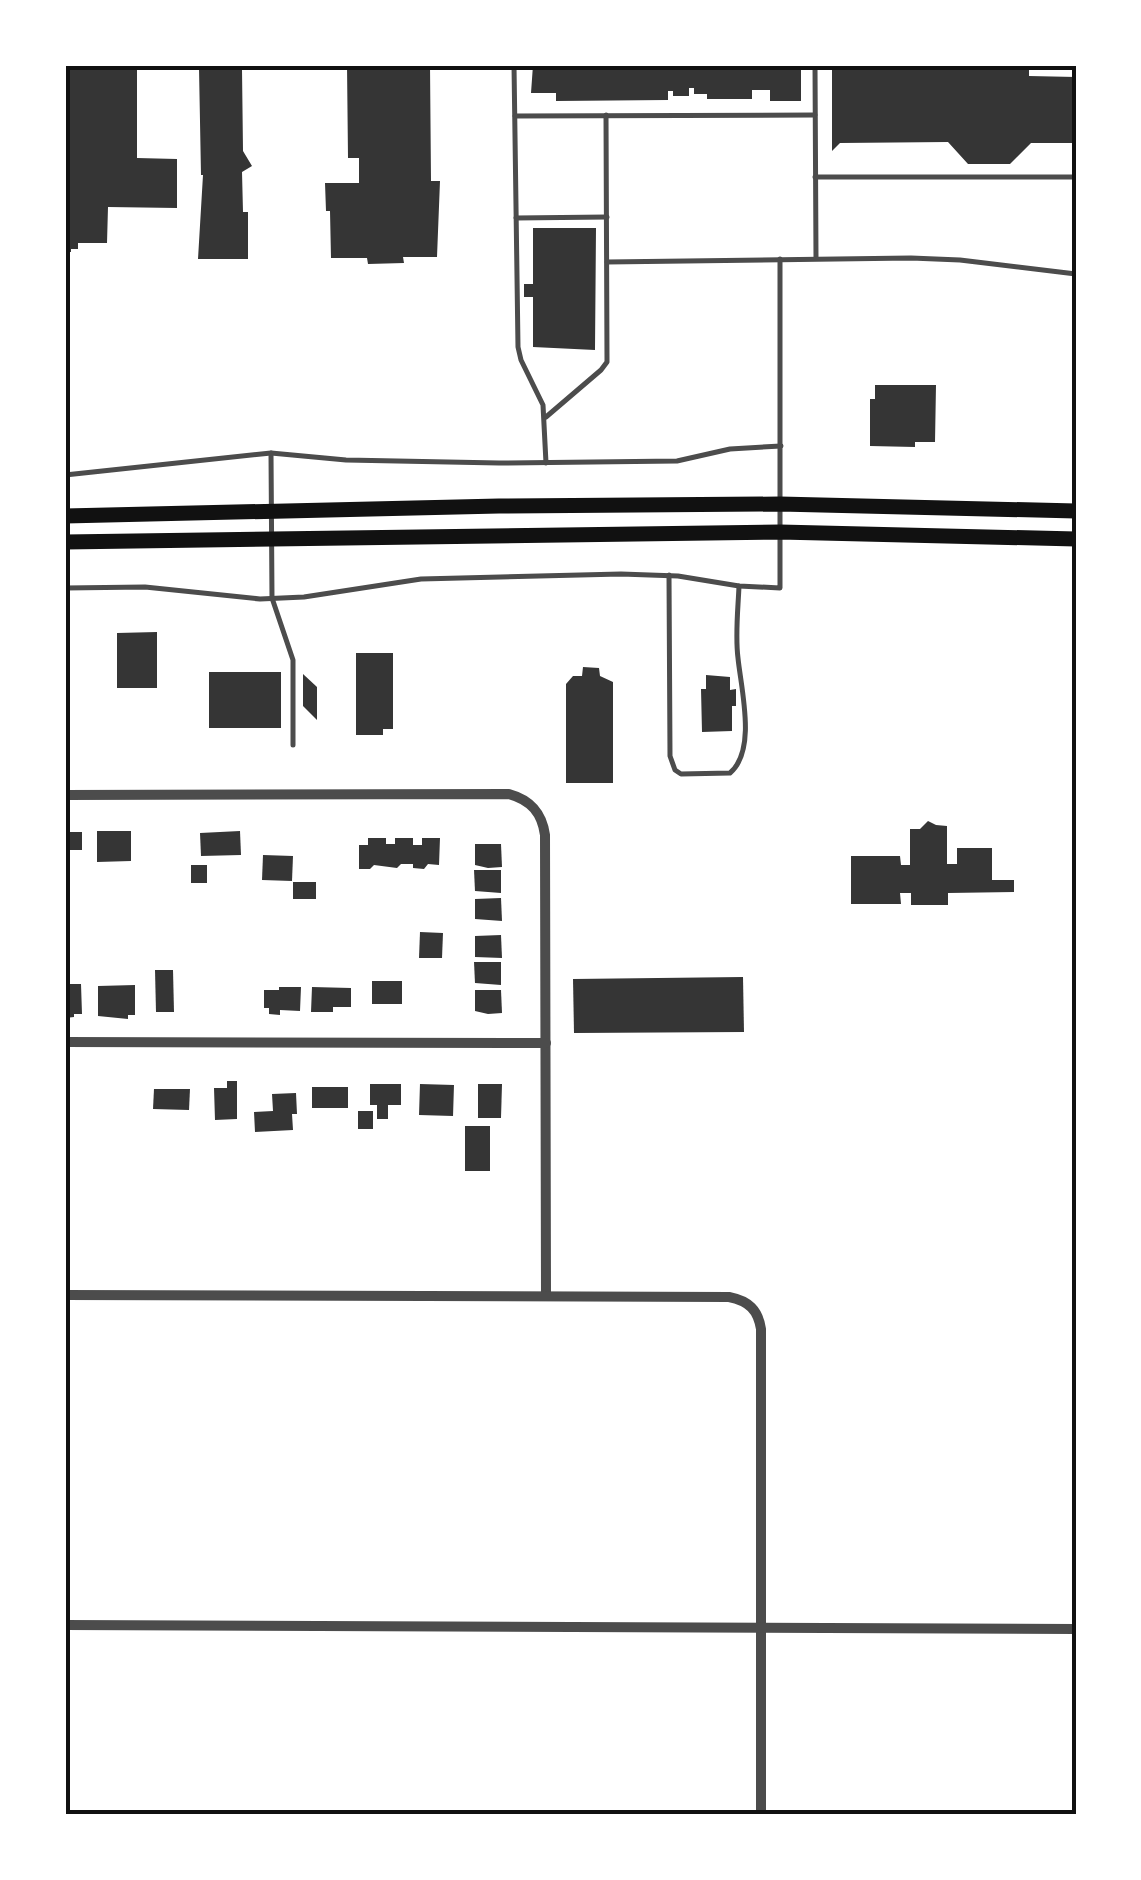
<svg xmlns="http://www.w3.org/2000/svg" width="1141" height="1880" viewBox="0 0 1141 1880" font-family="Helvetica,sans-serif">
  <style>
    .building { fill: #353535 }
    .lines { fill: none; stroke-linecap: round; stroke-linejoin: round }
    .service { stroke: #4c4c4c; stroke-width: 5 }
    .minor { stroke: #4c4c4c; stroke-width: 10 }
    .primary { stroke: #111; stroke-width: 15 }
    .neatline { fill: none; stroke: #111; stroke-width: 4 }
  </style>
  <rect width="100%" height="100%" fill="#fff"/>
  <g class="building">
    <polygon points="65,65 137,65 137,158 177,159 177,208 108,207 107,243 78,243 78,249 71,249 71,252 65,252"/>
    <polygon points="347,65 430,65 431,181 440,181 437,257 403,257 404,263 368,264 367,258 331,258 330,211 326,211 325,183 359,183 359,158 348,158"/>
    <polygon points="533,65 801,65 801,101 770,101 770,90 752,90 752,99 707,99 707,94 694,94 694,88 689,88 689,96 673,96 673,91 668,91 668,100 556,101 556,93 531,93"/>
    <polygon points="832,65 1029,65 1029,76 1076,77 1076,143 1031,143 1010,164 968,164 948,142 840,143 832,151"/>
    <polygon points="199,68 242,69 243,151 252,166 242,172 243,212 248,212 248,259 198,259 203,175 201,175"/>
    <polygon points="533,228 596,228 595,350 533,347 533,297 524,297 524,284 533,284"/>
    <polygon points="875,385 936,385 935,442 915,442 915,447 870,446 870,399 875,399"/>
    <polygon points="157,632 157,688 117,688 117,633"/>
    <polygon points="356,653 393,653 393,729 383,729 383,735 356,735"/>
    <polygon points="583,667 599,668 600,676 613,682 613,783 566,783 566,684 573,676 582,676"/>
    <rect x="209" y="672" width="72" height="56"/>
    <polygon points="303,674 317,687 317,720 303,706"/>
    <polygon points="706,675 730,677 730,690 736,689 736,706 732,706 732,731 702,732 701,689 706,689"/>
    <polygon points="928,821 936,825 947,826 947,864 957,864 957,848 992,848 992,880 1014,880 1014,892 948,893 948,905 911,905 911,893 900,893 901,904 851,904 851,856 900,856 901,865 910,865 910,829 920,829"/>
    <polygon points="97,831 131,831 131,861 97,862"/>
    <polygon points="240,831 241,855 201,856 200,833"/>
    <rect x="65" y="832" width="17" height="18"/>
    <polygon points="368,838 386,838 386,844 395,844 395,838 413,838 413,845 422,845 422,838 440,838 439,865 428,864 424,869 413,868 413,864 401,864 397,868 374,865 370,869 359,869 359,845 368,845"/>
    <polygon points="475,844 501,844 502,867 488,868 475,865"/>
    <polygon points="263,855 293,856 292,881 262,880"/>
    <rect x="191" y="865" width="16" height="18"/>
    <polygon points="474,870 501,870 501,893 475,891"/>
    <rect x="293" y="882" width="23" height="17"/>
    <polygon points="501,898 502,921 475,919 475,899"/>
    <polygon points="420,932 443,933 442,958 419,958"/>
    <polygon points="501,935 502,958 475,957 475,936"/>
    <polygon points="474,962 501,962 501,985 475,983"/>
    <polygon points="155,970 173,970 174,1012 156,1012"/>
    <polygon points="743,977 744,1032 574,1033 573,979"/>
    <rect x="372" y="981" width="30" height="23"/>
    <polygon points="65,984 81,984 82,1014 74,1014 74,1017 65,1018"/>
    <polygon points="135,985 135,1015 128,1015 128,1019 98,1016 98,986"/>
    <polygon points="279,987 301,987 300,1011 280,1010 280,1015 269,1014 269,1008 264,1008 264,990 279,990"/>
    <polygon points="312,987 351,988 351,1007 333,1007 333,1012 311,1012"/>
    <polygon points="475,990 501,990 502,1013 488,1014 475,1011"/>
    <polygon points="227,1081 237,1081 237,1119 215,1120 214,1088 227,1088"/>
    <polygon points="370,1084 401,1084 401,1105 388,1105 388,1119 377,1119 377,1105 370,1105"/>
    <polygon points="420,1084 454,1085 453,1116 419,1115"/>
    <polygon points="478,1084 502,1084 501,1118 478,1118"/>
    <rect x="312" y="1087" width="36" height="21"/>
    <polygon points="154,1089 190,1089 189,1110 153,1109"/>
    <polygon points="296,1093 297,1114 292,1114 293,1130 255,1132 254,1112 273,1111 272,1094"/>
    <rect x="358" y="1111" width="15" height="18"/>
    <rect x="465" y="1126" width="25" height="45"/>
  </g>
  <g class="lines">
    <g class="service">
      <polyline points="514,65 518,347 521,360 543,405 546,463"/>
      <polyline points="815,65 816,258"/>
      <polyline points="515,116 815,115"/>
      <polyline points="815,177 1076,177"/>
      <polyline points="516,218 607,217"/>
      <polyline points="607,262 911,258 960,260 1076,274"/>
      <polyline points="546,417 601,370 607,362 606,115"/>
      <polyline points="271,453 272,598 293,660 293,745"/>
      <polyline points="65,475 271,453 346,460 499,463 677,461 730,449 781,446"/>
      <path d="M669,575L670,756L675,770L681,774L730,773C757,750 741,689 738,658C735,635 738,610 739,586"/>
      <polyline points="65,588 145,587 260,599 304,597 421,579 621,574 678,576 739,586 780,588 780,259"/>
    </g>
    <g class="minor">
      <path d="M65,795L509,794C531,800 542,813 545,835L546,1296"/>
      <polyline points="65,1042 546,1043"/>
      <path d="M65,1295L729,1297C749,1301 758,1310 761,1329V1815"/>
      <polyline points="65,1625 1076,1629"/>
    </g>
    <g class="primary">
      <polyline points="65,516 499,506 780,504 1076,511"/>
      <polyline points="65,542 780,532 1076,539"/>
    </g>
  </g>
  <rect width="1141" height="1880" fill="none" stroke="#ffffff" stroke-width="135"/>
  <rect x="68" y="68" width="1006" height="1744" class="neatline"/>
</svg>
